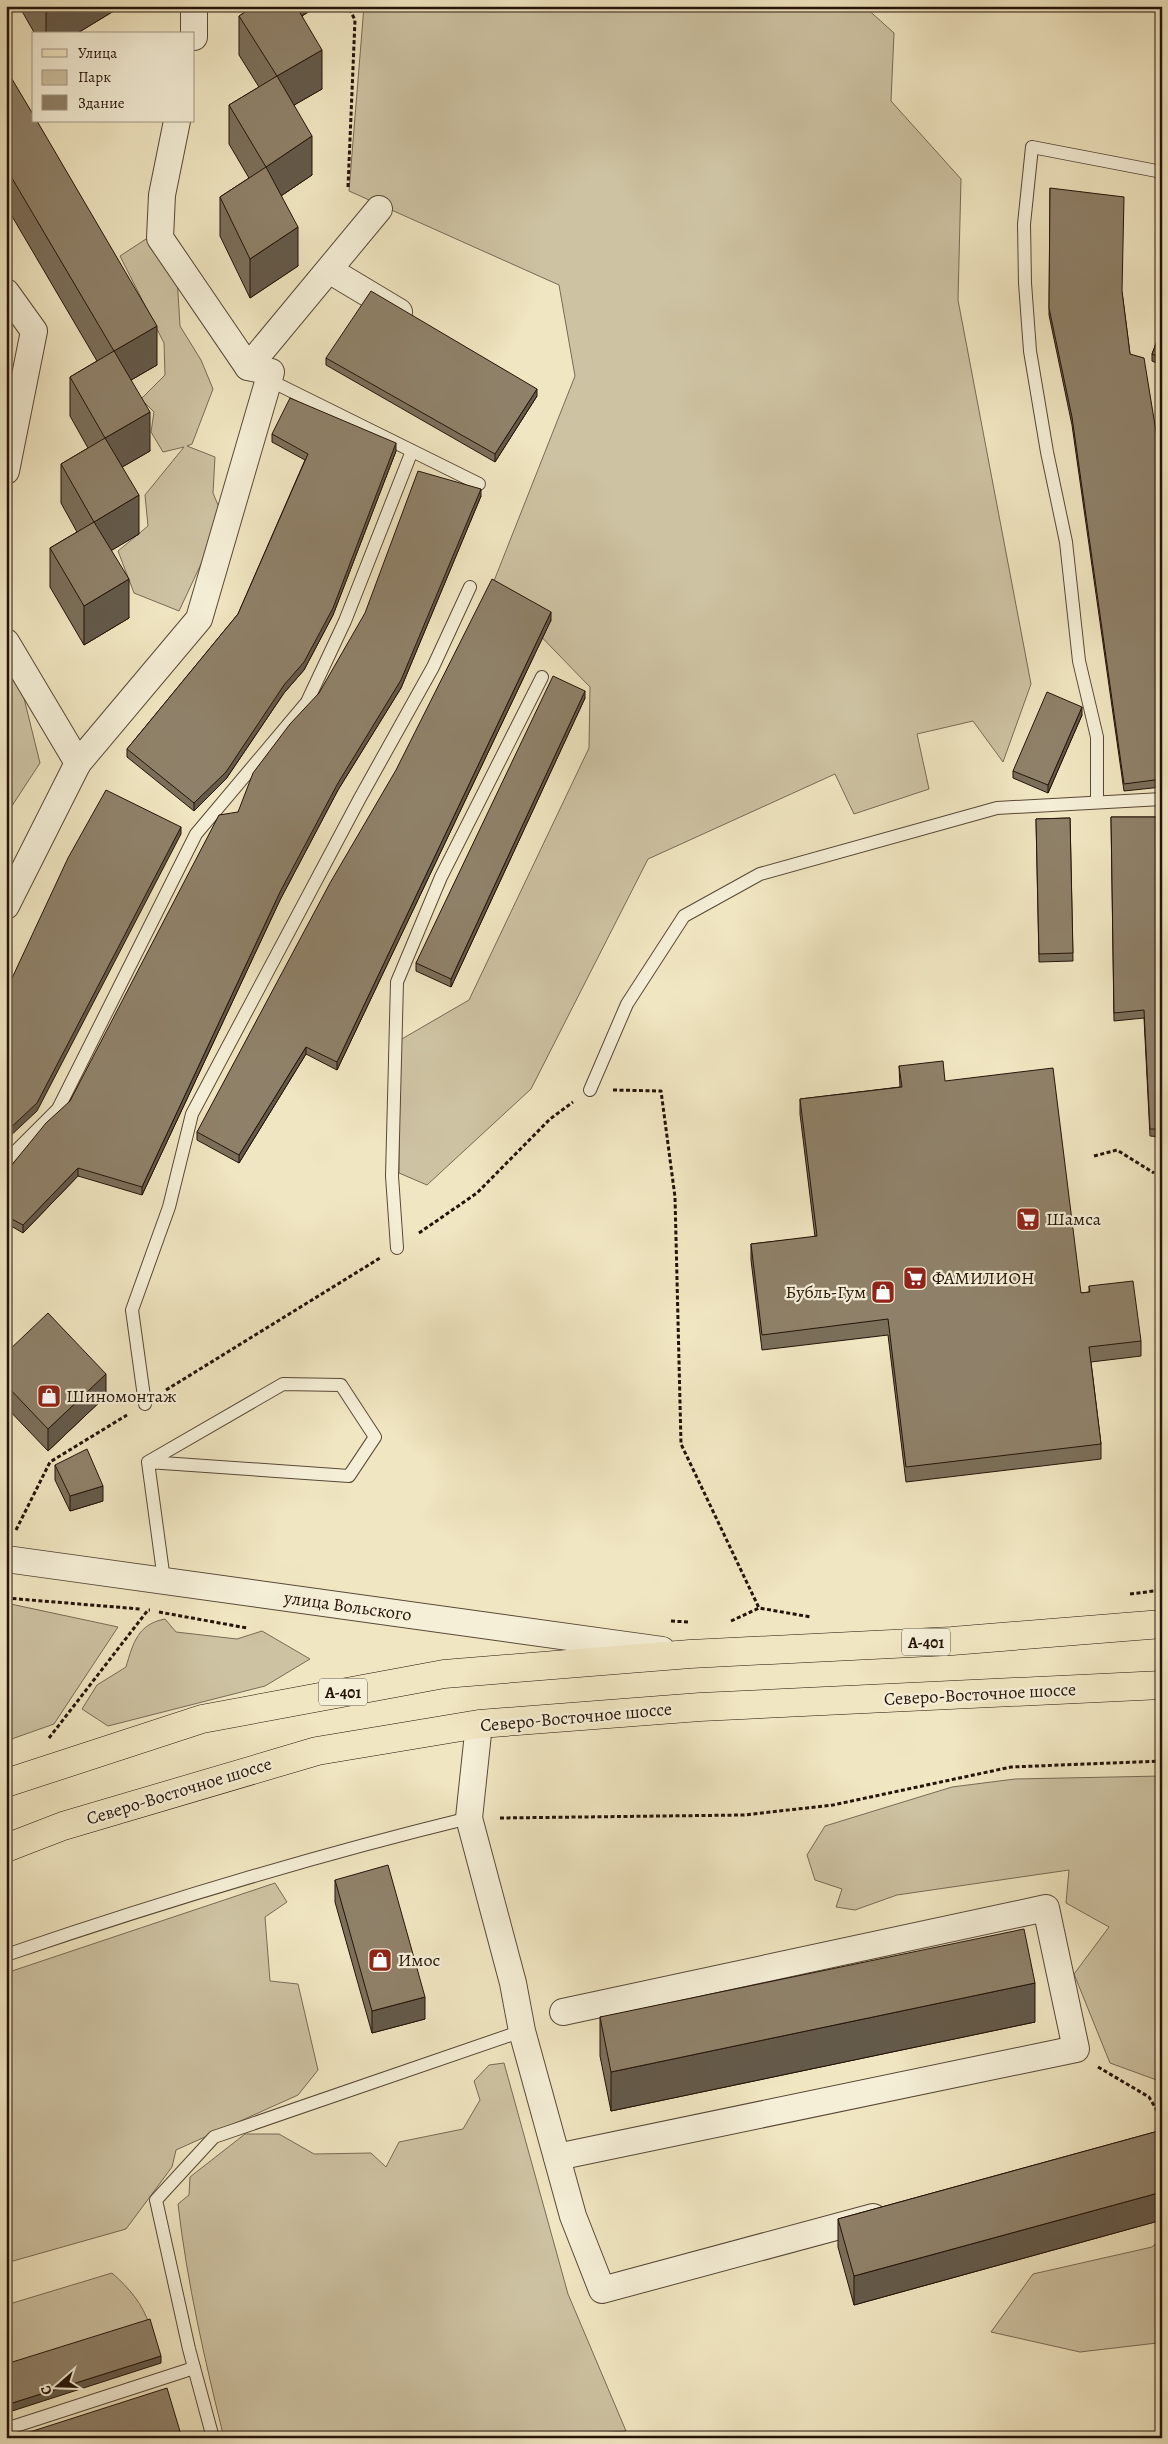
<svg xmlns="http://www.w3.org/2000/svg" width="1168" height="2444" viewBox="0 0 1168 2444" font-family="Alegreya,serif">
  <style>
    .green { fill: #cdc2a2; stroke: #796a56 }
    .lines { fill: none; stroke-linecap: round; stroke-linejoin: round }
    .lane-casing { stroke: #584837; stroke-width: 14 }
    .street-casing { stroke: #584837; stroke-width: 28 }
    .primary-casing { stroke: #251309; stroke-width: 29 }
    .path { stroke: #251309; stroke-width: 3; stroke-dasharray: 4 2.5; stroke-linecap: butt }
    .lane { stroke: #f5efd7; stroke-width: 12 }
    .street { stroke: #f5efd7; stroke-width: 26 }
    .primary { stroke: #f0e6c1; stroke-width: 28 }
    .wall { fill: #7b6f5a; stroke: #251309 }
    .shaded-wall { fill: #645a4a; stroke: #251309 }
    .building { fill: #8f8169; stroke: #251309 }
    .labels { text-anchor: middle; stroke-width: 4.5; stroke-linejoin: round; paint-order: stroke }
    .shield { fill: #f5efd7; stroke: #635547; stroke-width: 1 }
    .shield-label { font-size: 16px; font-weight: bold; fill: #251309 }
    .poi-label { font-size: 18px; fill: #251309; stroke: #f5efd7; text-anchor: start }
    .street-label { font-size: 18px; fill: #251309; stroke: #f5efd7 }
  </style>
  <rect width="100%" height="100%" fill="#f0e6c1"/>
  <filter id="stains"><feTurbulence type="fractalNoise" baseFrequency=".004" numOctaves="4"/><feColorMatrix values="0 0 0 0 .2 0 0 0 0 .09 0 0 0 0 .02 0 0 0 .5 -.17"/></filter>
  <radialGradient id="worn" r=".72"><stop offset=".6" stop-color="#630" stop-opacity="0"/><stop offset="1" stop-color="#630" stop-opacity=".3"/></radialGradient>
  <g class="green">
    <polygon points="364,6 864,6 894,33 891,101 961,179 958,300 1031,684 1003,762 973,721 917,734 929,789 854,814 835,774 648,859 531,1089 427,1185 399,1173 400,1040 469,1000 589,748 590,687 492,586 575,376 559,285 349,191"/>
    <polygon points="146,239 177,276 180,326 201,360 213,389 192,444 187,446 215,457 213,493 223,517 179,611 134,593 118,551 148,526 145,495 184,447 163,452 151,432 154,412 141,399 165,375 164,343 120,256"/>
    <polygon points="18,674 40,763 6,815 6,681"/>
    <polygon points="6,1603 118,1627 54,1724 6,1741"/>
    <path d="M165,1619L176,1632L237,1639L262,1631L310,1659L265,1686L108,1726L82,1709L97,1685L126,1667C133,1643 138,1624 165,1619Z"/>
    <polygon points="1162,1776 1162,2082 1110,2063 1074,1974 1109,1927 1066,1903 1069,1870 897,1895 855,1910 836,1907 842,1889 815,1880 807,1855 825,1826 952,1787 1015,1779"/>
    <polygon points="275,1883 287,1902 265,1917 270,1981 298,1984 318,2070 298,2095 176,2150 172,2167 126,2229 6,2263 6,1973"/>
    <path d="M504,2063L568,2294L626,2431L524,2438H224C205,2361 187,2283 178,2204L189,2195L190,2177L245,2134H279L314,2154L371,2153L386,2167L399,2142L463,2129L480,2100L474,2081L489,2065Z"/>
    <polygon points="1162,2238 1162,2337 1157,2343 1080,2352 991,2332 1033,2274 1152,2247"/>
    <path d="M112,2273C130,2289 142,2303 150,2326L6,2372V2305Z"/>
  </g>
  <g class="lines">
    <g class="lane-casing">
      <g id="lane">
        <polyline points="269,380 479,484"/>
        <polyline points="1097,802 1097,737 1079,661 1066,542 1047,452 1030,351 1025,283 1024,224 1032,147 1162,172"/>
        <polyline points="590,1090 627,1004 684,916 760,874 997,808 1162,799"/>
        <polyline points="6,1161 58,1109 196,834 307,702 345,621 412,451"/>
        <polyline points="397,1248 392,1176 397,982 441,877 542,677"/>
        <polyline points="145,1404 132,1310 169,1207 192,1114 360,798 433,667 470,587"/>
        <polyline points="148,1462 349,1476 375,1437 341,1385 283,1384 148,1462 164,1580"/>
        <path d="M6,1955C158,1903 313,1856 469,1818"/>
        <polyline points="6,2429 194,2368"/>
        <polyline points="213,2438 189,2349 156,2200 214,2137 522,2031"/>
      </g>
    </g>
    <g class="street-casing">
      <g id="street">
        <polyline points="194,37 194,6"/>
        <polyline points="329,270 399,312"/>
        <polyline points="6,292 34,331 6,471"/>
        <polyline points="248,367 379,209"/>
        <polyline points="6,642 78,763"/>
        <polyline points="6,906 78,763 199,619 271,372 248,367 160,238 162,195 177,121"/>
        <polyline points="6,1559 662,1650"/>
        <polyline points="479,1724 469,1818 513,1983 522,2031 573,2216 602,2290 873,2217"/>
        <polyline points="557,2157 1076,2049 1046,1908 563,2012"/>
      </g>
    </g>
    <g class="primary-casing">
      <g id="primary">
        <polyline points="6,1783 202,1719 444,1674 690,1654 952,1641 1162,1624"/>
        <polyline points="6,1848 63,1826 317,1751 479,1724 700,1707 1162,1685"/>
      </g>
    </g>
    <g class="path">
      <polyline points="348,187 355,20 348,6"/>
      <polyline points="613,1090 661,1091 675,1197 681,1444 759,1608"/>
      <polyline points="1094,1156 1117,1150 1154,1173"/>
      <polyline points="419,1233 477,1193 550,1119 573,1102"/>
      <polyline points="166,1390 380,1258"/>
      <polyline points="16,1530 50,1462 127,1415"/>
      <polyline points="1130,1594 1162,1590"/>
      <polyline points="6,1598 140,1609"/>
      <polyline points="159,1612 247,1628"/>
      <polyline points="671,1621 688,1622"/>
      <polyline points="731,1621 759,1608 811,1617"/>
      <polyline points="49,1738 148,1610 150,1610"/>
      <polyline points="500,1818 744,1815 833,1805 1011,1767 1162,1761"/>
      <polyline points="1098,2067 1149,2097 1162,2119"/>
    </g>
    <use href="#lane" class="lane"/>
    <use href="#street" class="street"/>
    <use href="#primary" class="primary"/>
  </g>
  <g class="wall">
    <polygon points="19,6 122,6 76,34 35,34"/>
    <polygon points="254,6 318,6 302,16 322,89 294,105 312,175 281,196 298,266 250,298 220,236 220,197 249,178 229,144 229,105 259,87 239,55 239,16"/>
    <polygon points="6,69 157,365 131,380 150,451 122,467 139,534 111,550 129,618 84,645 50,587 50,548 77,532 61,503 61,464 88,448 70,416 70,377 97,361 6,206"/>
    <polygon points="1050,188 1122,292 1130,354 1162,468 1162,787 1124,791 1072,425 1049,315"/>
    <polygon points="1162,328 1162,365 1152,361 1152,354"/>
    <polygon points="326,358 537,396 495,462 326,365"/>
    <polygon points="272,434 396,451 333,615 304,670 284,693 226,779 194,811 127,757 127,749 238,614 305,460 272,442"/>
    <polygon points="481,496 401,688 338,790 280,900 142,1195 78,1176 23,1233 6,1223 6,1172 70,1101 238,812 319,693"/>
    <polygon points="551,620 337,1070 306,1054 239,1163 197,1140 197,1132"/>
    <polygon points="585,698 451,987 416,971 416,963"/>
    <polygon points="1082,715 1048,793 1013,778 1013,771"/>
    <polygon points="1111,817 1162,817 1162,1137 1150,1136 1144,1018 1114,1021"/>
    <polygon points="1070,818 1073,961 1039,962 1036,819"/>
    <polygon points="899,1066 945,1081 1081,1293 1089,1292 1089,1286 1141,1341 1141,1356 1091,1362 1101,1444 1101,1459 906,1482 888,1335 762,1350 751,1260 751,1244 815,1237 800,1114 800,1099 900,1087"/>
    <polygon points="6,1353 106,1396 48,1451 6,1407"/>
    <polygon points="55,1465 103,1501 70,1511 55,1480"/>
    <polygon points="335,1880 425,2019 372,2033 335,1902"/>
    <polygon points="600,2017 1035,2022 611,2111 600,2056"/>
    <polygon points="1162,2130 1162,2220 854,2305 838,2247 838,2219"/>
  </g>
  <g class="shaded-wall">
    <polygon points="57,6 122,6 76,34 46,34 46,13"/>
    <polygon points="285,6 318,6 285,26"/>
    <polygon points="322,50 322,89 277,115 277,76"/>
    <polygon points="312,136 312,175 266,206 266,167"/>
    <polygon points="298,227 298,266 250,298 250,259"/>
    <polygon points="157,326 157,365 114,390 114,351"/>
    <polygon points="537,389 537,396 495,462 495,454"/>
    <polygon points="150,412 150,451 105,477 105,438"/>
    <polygon points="396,443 396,451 333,615 304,670 284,693 226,779 194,811 194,803"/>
    <polygon points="481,489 481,496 401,688 338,790 280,900 142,1195 142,1187 280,892"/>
    <polygon points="139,495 139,534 94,561 94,522"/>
    <polygon points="129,579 129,618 84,645 84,606"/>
    <polygon points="551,612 551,620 337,1070 337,1062"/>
    <polygon points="585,691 585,698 451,987 451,979"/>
    <polygon points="1082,707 1082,715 1048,793 1048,785"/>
    <polygon points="181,827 181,834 37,1111 7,1139 7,1131"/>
    <polygon points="306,1047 306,1054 239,1163 239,1155"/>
    <polygon points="78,1168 78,1176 23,1233 23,1225"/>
    <polygon points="106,1374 106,1396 48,1451 48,1429"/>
    <polygon points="103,1486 103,1501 70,1511 70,1496"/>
    <polygon points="1035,1983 1035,2022 611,2111 611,2072"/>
    <polygon points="425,1997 425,2019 372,2033 372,2011"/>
    <polygon points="1162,2192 1162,2220 854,2305 854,2276"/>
    <polygon points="161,2356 161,2363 6,2413 6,2405"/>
  </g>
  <g class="building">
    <polygon points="42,6 57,6 46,13"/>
    <polygon points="254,6 296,6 322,50 277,76 239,16"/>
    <polygon points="6,69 34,116 34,121 37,121 157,326 114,351 6,168"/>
    <polygon points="277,76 312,136 266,167 298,227 250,259 220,197 266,167 229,105"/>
    <polygon points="1050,188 1124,197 1122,291 1130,354 1144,358 1162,468 1162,779 1124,784 1072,417 1049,308"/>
    <polygon points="371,291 537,389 495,454 326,358"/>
    <polygon points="1162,328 1162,358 1152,354"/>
    <polygon points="114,351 150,412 105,438 139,495 94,522 129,579 84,606 50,548 94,522 61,464 105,438 70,377"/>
    <polygon points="290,398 396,443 333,608 304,662 284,685 226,772 194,803 127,749 238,614 308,454 272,434"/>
    <polygon points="418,471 481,489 401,680 338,783 280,892 142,1187 78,1168 23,1225 6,1216 6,1172 46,1123 70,1101 219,815 238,812 253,773 290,724 319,693 365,613"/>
    <polygon points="492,579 551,612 337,1062 306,1047 239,1155 197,1132 330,883 396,770"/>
    <polygon points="553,676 585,691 451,979 416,963"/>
    <polygon points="1047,692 1082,707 1048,785 1013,771"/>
    <polygon points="106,790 181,827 37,1103 7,1131 6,1131 6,991 68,858"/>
    <polygon points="1111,817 1162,817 1162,1129 1150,1129 1144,1010 1114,1013"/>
    <polygon points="1070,818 1073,953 1039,954 1036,819"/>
    <polygon points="943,1061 945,1081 1053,1068 1081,1293 1090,1292 1089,1286 1133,1281 1141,1341 1089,1347 1101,1444 906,1467 888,1319 762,1335 751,1244 817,1236 800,1099 902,1087 899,1066"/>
    <polygon points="48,1313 106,1374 48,1429 6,1385 6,1353"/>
    <polygon points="87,1449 103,1486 70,1496 55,1465"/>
    <polygon points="388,1865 425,1997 372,2011 335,1880"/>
    <polygon points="1024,1929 1035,1983 611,2072 600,2017"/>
    <polygon points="1162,2130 1162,2192 854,2276 838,2219"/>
    <polygon points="150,2319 161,2356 6,2405 6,2364"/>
    <polygon points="167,2388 182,2438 11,2438"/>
  </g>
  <defs>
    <g id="supermarket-square" transform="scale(1.25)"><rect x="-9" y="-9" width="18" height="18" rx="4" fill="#8f2418" stroke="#f5efd7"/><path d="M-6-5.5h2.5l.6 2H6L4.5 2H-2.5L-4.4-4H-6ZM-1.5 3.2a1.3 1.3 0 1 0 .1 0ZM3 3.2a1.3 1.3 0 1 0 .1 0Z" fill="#fff"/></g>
    <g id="shop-square" transform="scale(1.25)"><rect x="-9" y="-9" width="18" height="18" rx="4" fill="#8f2418" stroke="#f5efd7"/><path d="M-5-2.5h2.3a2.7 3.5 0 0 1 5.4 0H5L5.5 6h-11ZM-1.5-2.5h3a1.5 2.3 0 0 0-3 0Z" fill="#fff"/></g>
  </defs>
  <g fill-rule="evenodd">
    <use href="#supermarket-square" x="1028" y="1219"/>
    <use href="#supermarket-square" x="915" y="1278"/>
    <use href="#shop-square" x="883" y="1292"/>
    <use href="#shop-square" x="49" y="1396"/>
    <use href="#shop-square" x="380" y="1960"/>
  </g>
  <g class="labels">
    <g class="shield">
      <rect x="902" y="1628.5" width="48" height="27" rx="4"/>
      <rect x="319" y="1678.5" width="48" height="27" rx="4"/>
    </g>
    <g class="shield-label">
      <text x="926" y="1648">А-401</text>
      <text x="343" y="1698">А-401</text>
    </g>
    <g class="poi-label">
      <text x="1046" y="1225">Шамса</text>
      <text x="932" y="1284">ФАМИЛИОН</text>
      <text x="866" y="1298" text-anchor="end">Бубль-Гум</text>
      <text x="66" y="1402">Шиномонтаж</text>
      <text x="398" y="1966">Имос</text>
    </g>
    <g class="street-label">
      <text transform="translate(348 1606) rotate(8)" y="6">улица Вольского</text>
      <text transform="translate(980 1694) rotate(-3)" y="6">Северо-Восточное шоссе</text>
      <text transform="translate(576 1717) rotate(-5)" y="6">Северо-Восточное шоссе</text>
      <text transform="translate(179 1791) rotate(-17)" y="6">Северо-Восточное шоссе</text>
    </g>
  </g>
  <rect width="1168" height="2444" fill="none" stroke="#f0e6c1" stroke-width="25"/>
  <rect x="8" y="8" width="1153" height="2429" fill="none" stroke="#251309" stroke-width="2.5"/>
  <rect x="12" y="12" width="1143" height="2419" fill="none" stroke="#251309"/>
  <rect x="32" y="32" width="162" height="90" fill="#f5efd7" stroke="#a29785"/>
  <rect x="42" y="49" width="25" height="8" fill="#f0e6c1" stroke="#a29785"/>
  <text x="78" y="58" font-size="15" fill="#251309">Улица</text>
  <rect x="42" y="70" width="25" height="15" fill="#cdc2a2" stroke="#a29785"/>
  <text x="78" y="82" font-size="15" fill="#251309">Парк</text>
  <rect x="42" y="95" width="25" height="15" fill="#8f8169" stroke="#a29785"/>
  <text x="78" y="108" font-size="15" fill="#251309">Здание</text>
  <g transform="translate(58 2386) rotate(250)" stroke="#f5efd7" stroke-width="4" paint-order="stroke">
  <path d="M0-4L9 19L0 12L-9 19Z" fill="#251309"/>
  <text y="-8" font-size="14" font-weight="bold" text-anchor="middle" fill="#251309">С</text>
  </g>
  <rect width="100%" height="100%" filter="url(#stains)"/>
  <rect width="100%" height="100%" fill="url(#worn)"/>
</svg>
